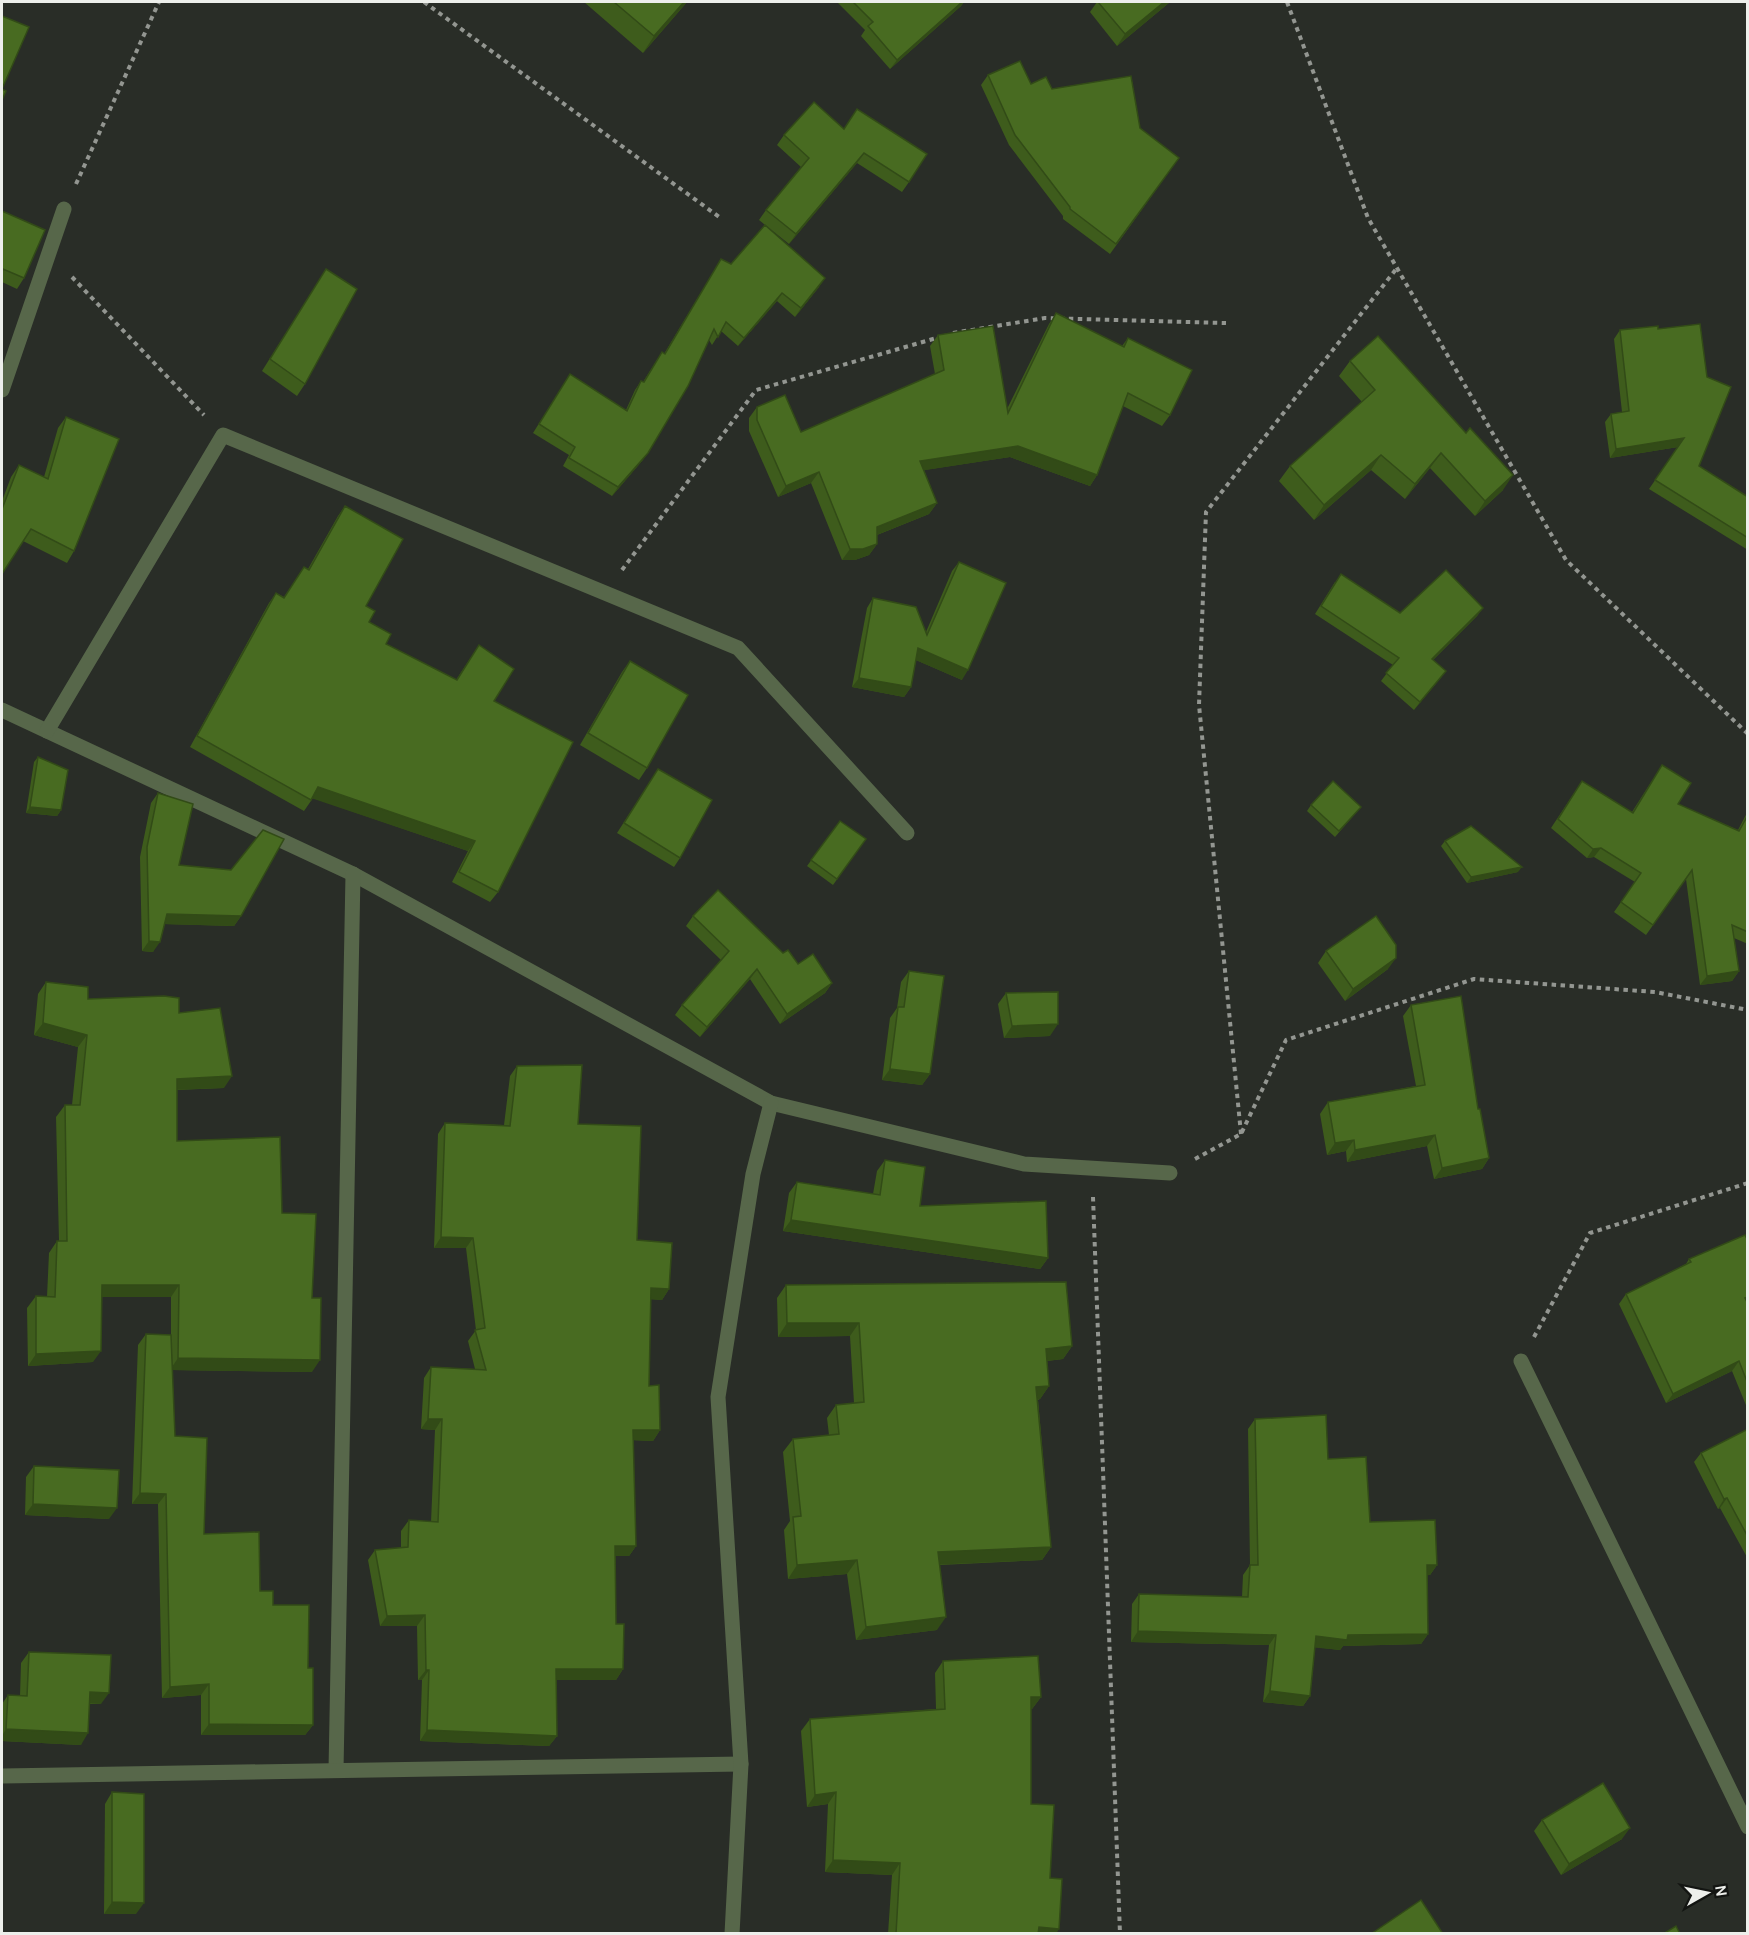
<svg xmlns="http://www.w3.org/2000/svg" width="1749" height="1935" viewBox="0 0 1749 1935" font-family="Karla,sans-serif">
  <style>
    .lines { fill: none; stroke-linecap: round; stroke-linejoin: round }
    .path { stroke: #939691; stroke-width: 4; stroke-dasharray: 4.5 4.5; stroke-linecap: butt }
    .street { stroke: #57674a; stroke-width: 15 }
    .wall { fill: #3e5c1c }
    .shaded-wall { fill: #324b17 }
    .building { fill: #486b21; stroke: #324b17; stroke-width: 1.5 }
  </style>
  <rect width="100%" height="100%" fill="#292d27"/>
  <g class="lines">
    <g class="path">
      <polyline points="424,2 722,219"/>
      <polyline points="1287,2 1368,218 1566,560 1748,734"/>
      <polyline points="76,184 159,2"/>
      <polyline points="72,277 204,415"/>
      <polyline points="953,333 1045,318 1226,323"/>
      <polyline points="622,570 756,390 940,337"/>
      <polyline points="1241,1134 1199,705 1206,512 1397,268"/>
      <polyline points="1195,1159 1241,1134 1286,1040 1474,979 1655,992 1748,1010"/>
      <polyline points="1093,1197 1120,1934"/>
      <polyline points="1534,1337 1590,1233 1748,1183"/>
    </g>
    <g class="street">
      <polyline points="2,390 64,209"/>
      <polyline points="2,710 353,874 771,1103 1024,1164 1170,1173"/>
      <polyline points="47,731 223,435 738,648 907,833"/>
      <polyline points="1521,1361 1748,1827"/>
      <polyline points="336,1770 353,874"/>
      <polyline points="2,1776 741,1764"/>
      <polyline points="732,1934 741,1764 718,1397 753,1174 771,1103"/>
    </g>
  </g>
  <g class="wall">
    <polygon points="584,2 687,2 643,53"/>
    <polygon points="837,2 964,2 961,6 890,69 861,36 865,30"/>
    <polygon points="1097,2 1170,2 1117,46 1090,12"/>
    <polygon points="988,75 1052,89 1140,128 1179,158 1110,254 1063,219 1063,216 1009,145 981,85"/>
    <polygon points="844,129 909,182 902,192 857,163 789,244 759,220 766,210 801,167 777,145 784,135"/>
    <polygon points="2,211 24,278 17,289 2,282"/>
    <polygon points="721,259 731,264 819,287 795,317 777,301 738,346 721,331 712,345 709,340 648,453 642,461 612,496 563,466 569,455 533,433 570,374 626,410 635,390 641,381 643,382 662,352 664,354"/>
    <polygon points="326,269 305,384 297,396 262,371"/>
    <polygon points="1056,313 1122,346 1128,338 1170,415 1162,426 1123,406 1097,475 1090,486 1010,457 924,470 937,503 929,514 877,535 877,544 869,555 855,560 842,560 811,483 778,497 749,431 749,418 757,407 801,432 935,374 930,346 938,335 1007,409 1049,324"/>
    <polygon points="1658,329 1699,466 1748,497 1748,550 1649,489 1678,447 1610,458 1605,422 1611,414 1622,412 1614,339 1620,330"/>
    <polygon points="1350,361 1503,490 1475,516 1430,468 1405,499 1371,470 1314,520 1279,481 1290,466 1362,402 1339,376"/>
    <polygon points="66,417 74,551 67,563 23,541 2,574 2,501 11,477 19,465 44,477 58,428"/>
    <polygon points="345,506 369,622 386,644 456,680 479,645 494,701 498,892 490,902 452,882 468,851 313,798 304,811 190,747 269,603 276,593 284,597 304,567 308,569 338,516"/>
    <polygon points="959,562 962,680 916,660 911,687 904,697 852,687 867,608 873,598 926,632 952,571"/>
    <polygon points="1335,582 1400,613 1483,608 1477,616 1433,660 1446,671 1414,710 1381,681 1393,665 1315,614"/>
    <polygon points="630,661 647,768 639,780 580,745 622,672"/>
    <polygon points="38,757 61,810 57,816 26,813 34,762"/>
    <polygon points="1662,765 1678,804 1738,830 1748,811 1748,944 1734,938 1739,971 1732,981 1700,985 1686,879 1646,935 1614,912 1635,882 1594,857 1587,858 1551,828 1582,781 1632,812"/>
    <polygon points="658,769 680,858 674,867 617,833"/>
    <polygon points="158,793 179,865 241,916 234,926 165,924 153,952 142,951 140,857 151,803"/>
    <polygon points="1311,805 1361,807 1335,837 1307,811"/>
    <polygon points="840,821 866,839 833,885 807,866"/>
    <polygon points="1445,841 1518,872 1467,883 1441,846"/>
    <polygon points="693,916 783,953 798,964 832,983 825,993 780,1024 750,979 700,1037 675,1015 682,1005 721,960 686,926"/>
    <polygon points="1326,951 1388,969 1345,1001 1318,963"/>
    <polygon points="909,971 930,1074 922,1085 882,1080 890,1018 897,1008 901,982"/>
    <polygon points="46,982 88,999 179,1013 224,1088 177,1090 177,1141 282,1213 312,1298 312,1372 172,1370 175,1436 204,1534 273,1605 308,1668 313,1725 305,1735 201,1735 201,1695 162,1698 158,1504 132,1504 138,1345 146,1334 171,1335 171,1297 101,1297 93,1362 28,1366 27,1308 36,1296 47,1297 49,1253 57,1241 59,1241 56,1117 65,1105 72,1105 78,1047 34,1035 38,994"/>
    <polygon points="1006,993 1050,1036 1004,1038 998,1004"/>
    <polygon points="1411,1005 1478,1109 1489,1158 1482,1169 1434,1179 1427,1146 1347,1162 1346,1151 1327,1155 1320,1114 1328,1102 1416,1086 1403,1016"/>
    <polygon points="517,1066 578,1124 637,1240 669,1289 662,1300 651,1299 649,1386 660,1430 653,1441 633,1440 636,1546 629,1556 615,1556 616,1624 623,1669 616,1680 556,1680 557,1736 549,1746 420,1741 422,1680 418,1680 417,1626 380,1626 368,1560 375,1550 401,1548 401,1531 409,1520 431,1522 435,1430 421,1429 424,1378 431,1367 475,1369 468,1341 476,1330 466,1248 434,1248 438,1134 445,1123 504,1125 510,1076"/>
    <polygon points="885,1160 920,1206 1048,1258 1040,1269 783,1231 789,1193 797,1182 873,1194 877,1171"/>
    <polygon points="1748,1241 1748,1410 1732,1371 1666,1403 1619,1304 1626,1294 1686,1264 1689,1259"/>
    <polygon points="786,1285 1072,1346 1063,1359 1047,1361 1049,1386 1040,1399 1038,1400 1051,1547 1042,1560 940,1565 937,1630 856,1640 847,1574 788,1579 784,1530 790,1521 783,1452 793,1439 829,1435 827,1418 836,1405 854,1403 850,1336 778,1337 777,1298"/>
    <polygon points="1255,1419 1328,1459 1370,1522 1437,1565 1430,1575 1427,1575 1428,1634 1421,1644 1343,1646 1340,1650 1315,1647 1310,1696 1303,1706 1263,1702 1269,1645 1131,1642 1132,1604 1139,1594 1242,1597 1243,1575 1250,1565 1248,1429"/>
    <polygon points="1748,1429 1748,1559 1720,1508 1718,1509 1694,1462 1701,1453"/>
    <polygon points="34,1466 109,1519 25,1515 26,1477"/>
    <polygon points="29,1652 101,1704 90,1704 81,1745 2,1741 2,1704 8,1695 20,1696 21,1663"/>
    <polygon points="943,1661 1041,1697 1032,1709 1031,1709 1031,1804 1050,1878 1056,1934 888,1934 892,1875 825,1872 828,1804 807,1807 801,1731 810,1719 936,1709 935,1673"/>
    <polygon points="112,1792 136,1914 104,1914 105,1804"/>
    <polygon points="1542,1820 1622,1839 1561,1875 1534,1831"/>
  </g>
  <g class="shaded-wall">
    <polygon points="684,2 687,2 643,53 654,36"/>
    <polygon points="962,2 964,2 961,6 890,69 897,60"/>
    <polygon points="1164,2 1170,2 1117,46 1125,34"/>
    <polygon points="864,153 857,163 789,244 796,234"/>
    <polygon points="825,278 819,287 795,317 801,308"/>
    <polygon points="782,293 777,301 738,346 744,338"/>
    <polygon points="1684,438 1678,447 1610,458 1616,449"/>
    <polygon points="1018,446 1097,475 1090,486 1010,457 913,472 920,461"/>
    <polygon points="648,453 642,461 612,496 618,487"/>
    <polygon points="1441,453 1430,468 1405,499 1415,484"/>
    <polygon points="1381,455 1371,470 1314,520 1324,505"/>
    <polygon points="819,472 811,483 778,497 786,486"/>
    <polygon points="1513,475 1503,490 1475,516 1485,501"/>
    <polygon points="937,503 929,514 869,538 877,527"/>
    <polygon points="877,544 869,555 855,560 842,560 850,549"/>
    <polygon points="1483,608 1477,616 1426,667 1432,659"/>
    <polygon points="918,648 968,670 962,680 911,658"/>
    <polygon points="1446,671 1440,679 1414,710 1420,702"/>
    <polygon points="859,678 911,687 904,697 852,687"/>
    <polygon points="318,787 475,841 468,851 311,798"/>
    <polygon points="30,807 61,810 57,816 26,813"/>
    <polygon points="1601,848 1594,857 1587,858 1593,849"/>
    <polygon points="1522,867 1518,872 1467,883 1471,877"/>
    <polygon points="167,914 241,916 234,926 160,924"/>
    <polygon points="149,941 160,942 153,952 142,951"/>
    <polygon points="1396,958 1388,969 1345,1001 1353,989"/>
    <polygon points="757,969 750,979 700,1037 707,1027"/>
    <polygon points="1739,971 1732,981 1700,985 1707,976"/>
    <polygon points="832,983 825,993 780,1024 787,1014"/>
    <polygon points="43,1023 87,1035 78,1047 34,1035"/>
    <polygon points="1058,1024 1050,1036 1004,1038 1012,1026"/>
    <polygon points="890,1069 930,1074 922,1085 882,1080"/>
    <polygon points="232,1076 224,1088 168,1090 177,1079"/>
    <polygon points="1435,1135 1427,1146 1347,1162 1355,1150"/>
    <polygon points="1354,1140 1346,1151 1327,1155 1335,1143"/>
    <polygon points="1489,1158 1482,1169 1434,1179 1442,1168"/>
    <polygon points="791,1220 1048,1258 1040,1269 783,1231"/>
    <polygon points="441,1237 473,1238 466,1248 434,1248"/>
    <polygon points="102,1285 179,1285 171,1297 93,1297"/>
    <polygon points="651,1288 669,1289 662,1300 644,1299"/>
    <polygon points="787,1323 859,1323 850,1336 778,1337"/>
    <polygon points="1072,1346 1063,1359 1037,1362 1046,1349"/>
    <polygon points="101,1351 93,1362 28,1366 36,1354"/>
    <polygon points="178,1358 320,1360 312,1372 170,1370"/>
    <polygon points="1739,1361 1732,1371 1666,1403 1673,1394"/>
    <polygon points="1049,1386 1040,1399 1027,1401 1036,1387"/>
    <polygon points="428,1419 442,1419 435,1430 421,1429"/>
    <polygon points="633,1430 660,1430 653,1441 625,1440"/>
    <polygon points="140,1493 166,1494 158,1504 132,1504"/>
    <polygon points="1727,1498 1720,1508 1718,1509 1724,1499"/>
    <polygon points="33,1504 117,1508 109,1519 25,1515"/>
    <polygon points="615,1546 636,1546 629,1556 608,1556"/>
    <polygon points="1051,1547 1042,1560 929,1565 938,1552"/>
    <polygon points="857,1560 847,1574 788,1579 797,1565"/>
    <polygon points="1427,1565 1437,1565 1430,1575 1419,1576"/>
    <polygon points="425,1615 417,1626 380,1626 387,1616"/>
    <polygon points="946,1617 937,1630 856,1640 866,1627"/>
    <polygon points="1138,1631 1276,1635 1269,1645 1131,1642"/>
    <polygon points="1428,1634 1421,1644 1343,1646 1340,1650 1309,1647 1316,1636"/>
    <polygon points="556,1669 623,1669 616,1680 549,1680"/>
    <polygon points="426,1670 429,1670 422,1680 418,1680"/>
    <polygon points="209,1684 201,1695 162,1698 170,1687"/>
    <polygon points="1270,1691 1310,1696 1303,1706 1263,1702"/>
    <polygon points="90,1692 109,1693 101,1704 82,1703"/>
    <polygon points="1031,1697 1041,1697 1032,1709 1022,1710"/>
    <polygon points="209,1724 313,1725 305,1735 201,1735"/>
    <polygon points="6,1729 88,1733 81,1745 2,1741 2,1736"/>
    <polygon points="427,1730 557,1736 549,1746 420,1741"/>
    <polygon points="836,1792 828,1804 807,1807 815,1795"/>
    <polygon points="1630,1828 1622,1839 1561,1875 1569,1864"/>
    <polygon points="833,1860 900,1863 892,1875 825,1872"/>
    <polygon points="112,1902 144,1903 136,1914 104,1914"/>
    <polygon points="1039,1927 1059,1929 1056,1934 1035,1934"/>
  </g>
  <g class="building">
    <polygon points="614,2 684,2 654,36"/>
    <polygon points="853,2 962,2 897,60 868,26 873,22"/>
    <polygon points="1098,2 1164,2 1125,34"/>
    <polygon points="2,16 29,27 2,89 6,91 2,100"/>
    <polygon points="1020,61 1031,84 1046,77 1052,89 1131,76 1140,128 1179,158 1116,244 1070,209 1070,207 1015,135 988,75"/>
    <polygon points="814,102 844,129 857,109 927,154 909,182 864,153 796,234 766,210 809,158 784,135"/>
    <polygon points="2,211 45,230 24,278 3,269 2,272"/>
    <polygon points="765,225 825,278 801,308 782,293 744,338 726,322 718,337 714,329 688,386 648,453 618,487 569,458 575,447 539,424 570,374 627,411 641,381 644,382 662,352 665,354 721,259 731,264"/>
    <polygon points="326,269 357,289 305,384 270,359"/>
    <polygon points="1056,313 1124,347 1128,338 1192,370 1170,415 1128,393 1097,475 1018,446 920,461 937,503 877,527 877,544 863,549 850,549 819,472 786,486 757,420 757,407 785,395 801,432 944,370 938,335 993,326 1008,413"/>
    <polygon points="1700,324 1707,377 1731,387 1699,466 1748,497 1748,538 1655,480 1684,438 1616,449 1611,414 1629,411 1620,330 1658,326 1658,329"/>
    <polygon points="1378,336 1466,433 1470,428 1513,475 1485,501 1441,453 1415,484 1381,455 1324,505 1290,466 1375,390 1350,361"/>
    <polygon points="66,417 119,439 74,551 31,529 2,574 2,509 19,465 48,479"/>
    <polygon points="345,506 403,539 366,606 375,611 369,622 391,634 386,644 457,680 479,645 514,669 494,701 573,742 498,892 459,872 475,841 318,787 311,800 197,736 276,593 284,598 304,567 309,570"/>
    <polygon points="959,562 1006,583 968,670 918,648 911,687 859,678 873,598 916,607 927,635"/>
    <polygon points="1446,570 1483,608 1432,659 1446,671 1420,702 1386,673 1399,658 1321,606 1341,574 1400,613"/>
    <polygon points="630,661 688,695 647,768 588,733"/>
    <polygon points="38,757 68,770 61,810 30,807"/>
    <polygon points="1662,765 1691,783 1678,804 1739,831 1748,815 1748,932 1732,925 1739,971 1707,976 1692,870 1653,925 1621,902 1641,873 1601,848 1593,849 1558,819 1582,781 1633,813"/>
    <polygon points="658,769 712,800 680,858 624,823"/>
    <polygon points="1333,781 1361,807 1339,831 1311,805"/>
    <polygon points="158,793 193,804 179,865 231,870 263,830 284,839 241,916 167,914 160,942 149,941 147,847"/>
    <polygon points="840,821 866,839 837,879 811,860"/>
    <polygon points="1471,826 1522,867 1471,877 1445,841"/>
    <polygon points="718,890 783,953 788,950 798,964 813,954 832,983 787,1014 757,969 707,1027 682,1005 729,951 693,916"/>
    <polygon points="1376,916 1396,945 1396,958 1353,989 1326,951"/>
    <polygon points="909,971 944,976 930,1074 890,1069 898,1007 904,1007"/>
    <polygon points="46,982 88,987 88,999 164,996 179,998 179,1013 220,1008 232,1076 177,1079 177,1141 280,1137 282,1213 316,1214 312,1298 321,1298 320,1360 178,1358 179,1285 102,1285 101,1351 36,1354 36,1296 55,1297 57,1241 67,1241 65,1105 80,1105 87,1035 43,1023"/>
    <polygon points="1058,992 1058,1024 1012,1026 1006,993"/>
    <polygon points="1461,996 1478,1109 1480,1109 1489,1158 1442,1168 1435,1135 1355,1150 1354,1140 1335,1143 1328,1102 1425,1085 1411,1005"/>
    <polygon points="582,1065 578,1124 641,1126 637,1240 672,1243 669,1289 651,1288 649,1386 659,1385 660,1430 633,1430 636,1546 615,1546 616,1624 624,1624 623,1669 556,1669 557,1736 427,1730 429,1670 426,1670 425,1615 387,1616 375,1550 408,1547 409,1520 438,1522 442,1419 428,1419 431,1367 486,1370 475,1330 485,1328 473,1238 441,1237 445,1123 510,1126 517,1066"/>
    <polygon points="885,1160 925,1167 920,1206 1046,1201 1048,1258 791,1220 797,1182 880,1195"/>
    <polygon points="1745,1235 1748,1241 1748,1297 1745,1298 1748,1304 1748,1384 1739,1361 1673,1394 1626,1294 1691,1262 1689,1259"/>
    <polygon points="1066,1282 1072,1346 1046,1349 1049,1386 1036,1387 1051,1547 938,1552 946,1617 866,1627 857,1560 797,1565 793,1517 801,1516 793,1439 839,1434 836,1405 864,1402 859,1323 787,1323 786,1285"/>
    <polygon points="146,1334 171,1335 175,1436 207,1438 204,1534 259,1532 260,1591 273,1591 273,1605 309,1605 308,1668 313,1668 313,1725 209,1724 209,1684 170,1687 166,1494 140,1493"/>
    <polygon points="1326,1415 1328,1459 1366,1457 1370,1522 1435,1520 1437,1565 1427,1565 1428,1634 1348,1635 1347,1640 1316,1636 1310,1696 1270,1691 1276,1635 1138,1631 1139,1594 1248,1597 1250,1565 1258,1565 1255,1419"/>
    <polygon points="1748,1429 1748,1537 1727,1498 1724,1499 1701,1453"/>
    <polygon points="34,1466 119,1470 117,1508 33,1504"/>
    <polygon points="29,1652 111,1655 109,1693 90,1692 88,1733 6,1729 8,1695 27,1696"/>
    <polygon points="1038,1656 1041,1697 1031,1697 1031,1804 1054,1805 1050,1878 1062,1879 1059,1929 1039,1927 1038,1934 896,1934 900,1863 833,1860 836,1792 815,1795 810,1719 945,1709 943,1661"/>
    <polygon points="1603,1783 1630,1828 1569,1864 1542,1820"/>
    <polygon points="112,1792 144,1794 144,1903 112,1902"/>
    <polygon points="1421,1900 1443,1934 1371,1934"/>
    <polygon points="1676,1926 1680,1934 1663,1934"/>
  </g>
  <rect width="1749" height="1935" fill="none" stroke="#edefeb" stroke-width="6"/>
  <g transform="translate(1707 1893) rotate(81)" stroke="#131512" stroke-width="4.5" paint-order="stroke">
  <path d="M0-4.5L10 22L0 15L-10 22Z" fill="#edefeb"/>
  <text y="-9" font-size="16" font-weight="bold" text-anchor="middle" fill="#edefeb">N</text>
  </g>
</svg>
